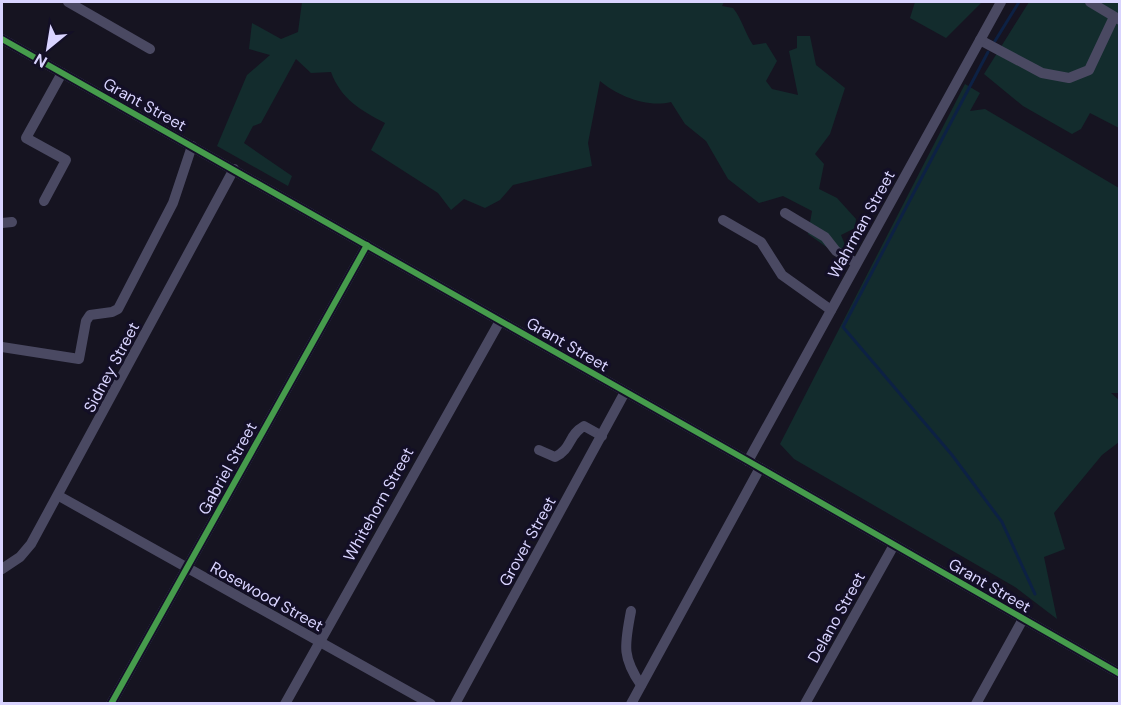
<svg xmlns="http://www.w3.org/2000/svg" width="1121" height="705" viewBox="0 0 1121 705" font-family="'DM Sans',sans-serif">
  <style>
    .green { fill: #132c2d }
    .lines { fill: none; stroke-linecap: round; stroke-linejoin: round }
    .stream { stroke: #0d2144; stroke-width: 3 }
    .minor { stroke: #4a4962; stroke-width: 10 }
    .cycleway-casing { stroke: #130f26; stroke-width: 10 }
    .cycleway { stroke: #469c4c; stroke-width: 6 }
    .labels { text-anchor: middle; stroke-width: 6; stroke-linejoin: round; paint-order: stroke }
    .street-label { font-size: 16px; fill: #d9d4ff; stroke: #130f26 }
  </style>
  <rect width="100%" height="100%" fill="#161421"/>
  <g class="green">
    <path d="M302,2H724L722,6L733,8C742,19 745,33 753,45L766,43L777,61L766,81L772,89L798,95L789,51L797,48V36H810L816,65L845,88L830,134L815,154L824,164L819,189L837,198L856,219L855,228L841,235L848,252L842,258L808,234L812,211L783,196L759,203L728,179L706,141L685,124L671,102C647,108 618,96 600,81L588,143L592,166L513,185L500,200L485,208L464,199L451,210L438,193L371,150L385,123C360,110 341,99 331,72L311,73L296,59L261,123L253,126L244,143L292,176L288,186L217,146L247,75L270,55L249,49L252,23L281,39L298,32Z"/>
    <polygon points="915,2 982,2 946,38 910,18"/>
    <polygon points="1029,2 1119,2 1119,128 1090,113 1081,129 1072,134 1023,106 984,74"/>
    <polygon points="965,84 980,93 970,111 985,109 1119,188 1119,393 1111,393 1119,400 1119,442 1102,455 1054,513 1065,549 1044,557 1057,619 1015,587 794,459 780,444"/>
  </g>
  <g class="lines">
    <g class="stream">
      <polyline points="995,41 1019,2"/>
      <polyline points="988,52 843,327 952,455 1002,522 1035,594"/>
    </g>
    <g class="minor">
      <polyline points="68,2 150,49"/>
      <polyline points="1090,2 1120,20"/>
      <polyline points="2,39 748,461 1120,674"/>
      <polyline points="980,40 1042,73 1069,78 1089,70 1114,17"/>
      <polyline points="44,201 66,160 26,138 62,73"/>
      <polyline points="785,213 825,237 836,251 856,263"/>
      <polyline points="723,220 761,242 782,275 831,310"/>
      <polyline points="2,223 12,222"/>
      <polyline points="2,347 79,359 86,321 90,315 112,312 118,309 173,203 192,146"/>
      <path d="M539,450L555,457C572,449 568,435 584,426L602,436"/>
      <polyline points="748,461 1001,2"/>
      <polyline points="59,496 431,704"/>
      <polyline points="2,569 20,557 31,544 234,169"/>
      <path d="M631,611C625,644 621,656 641,685"/>
      <polyline points="111,704 367,245"/>
      <polyline points="285,704 500,321"/>
      <polyline points="455,704 625,392"/>
      <polyline points="631,704 760,468"/>
      <polyline points="805,704 894,545"/>
      <polyline points="976,704 1023,619"/>
    </g>
    <g class="cycleway-casing">
      <g id="cycleway">
        <polyline points="2,39 748,461 1120,674"/>
        <polyline points="111,704 367,245"/>
      </g>
    </g>
    <use href="#cycleway" class="cycleway"/>
  </g>
  <g class="labels">
    <g class="street-label">
      <text transform="translate(145 104) rotate(29)" y="6">Grant Street</text>
      <text transform="translate(861 224) rotate(-61)" y="6">Wahrman Street</text>
      <text transform="translate(568 344) rotate(30)" y="6">Grant Street</text>
      <text transform="translate(111 367) rotate(-62)" y="6">Sidney Street</text>
      <text transform="translate(227 468) rotate(-61)" y="6">Gabriel Street</text>
      <text transform="translate(378 504) rotate(-61)" y="6">Whitehorn Street</text>
      <text transform="translate(527 541) rotate(-61)" y="6">Grover Street</text>
      <text transform="translate(990 585) rotate(30)" y="6">Grant Street</text>
      <text transform="translate(267 596) rotate(29)" y="6">Rosewood Street</text>
      <text transform="translate(836 617) rotate(-61)" y="6">Delano Street</text>
    </g>
  </g>
  <rect width="1121" height="705" fill="none" stroke="#d9d4ff" stroke-width="6"/>
  <g transform="translate(48 48) rotate(210)" stroke="#130f26" stroke-width="4.5" paint-order="stroke">
  <path d="M0-4.5L10 22L0 15L-10 22Z" fill="#d9d4ff"/>
  <text y="-9" font-size="16" font-weight="bold" text-anchor="middle" fill="#d9d4ff">N</text>
  </g>
</svg>
